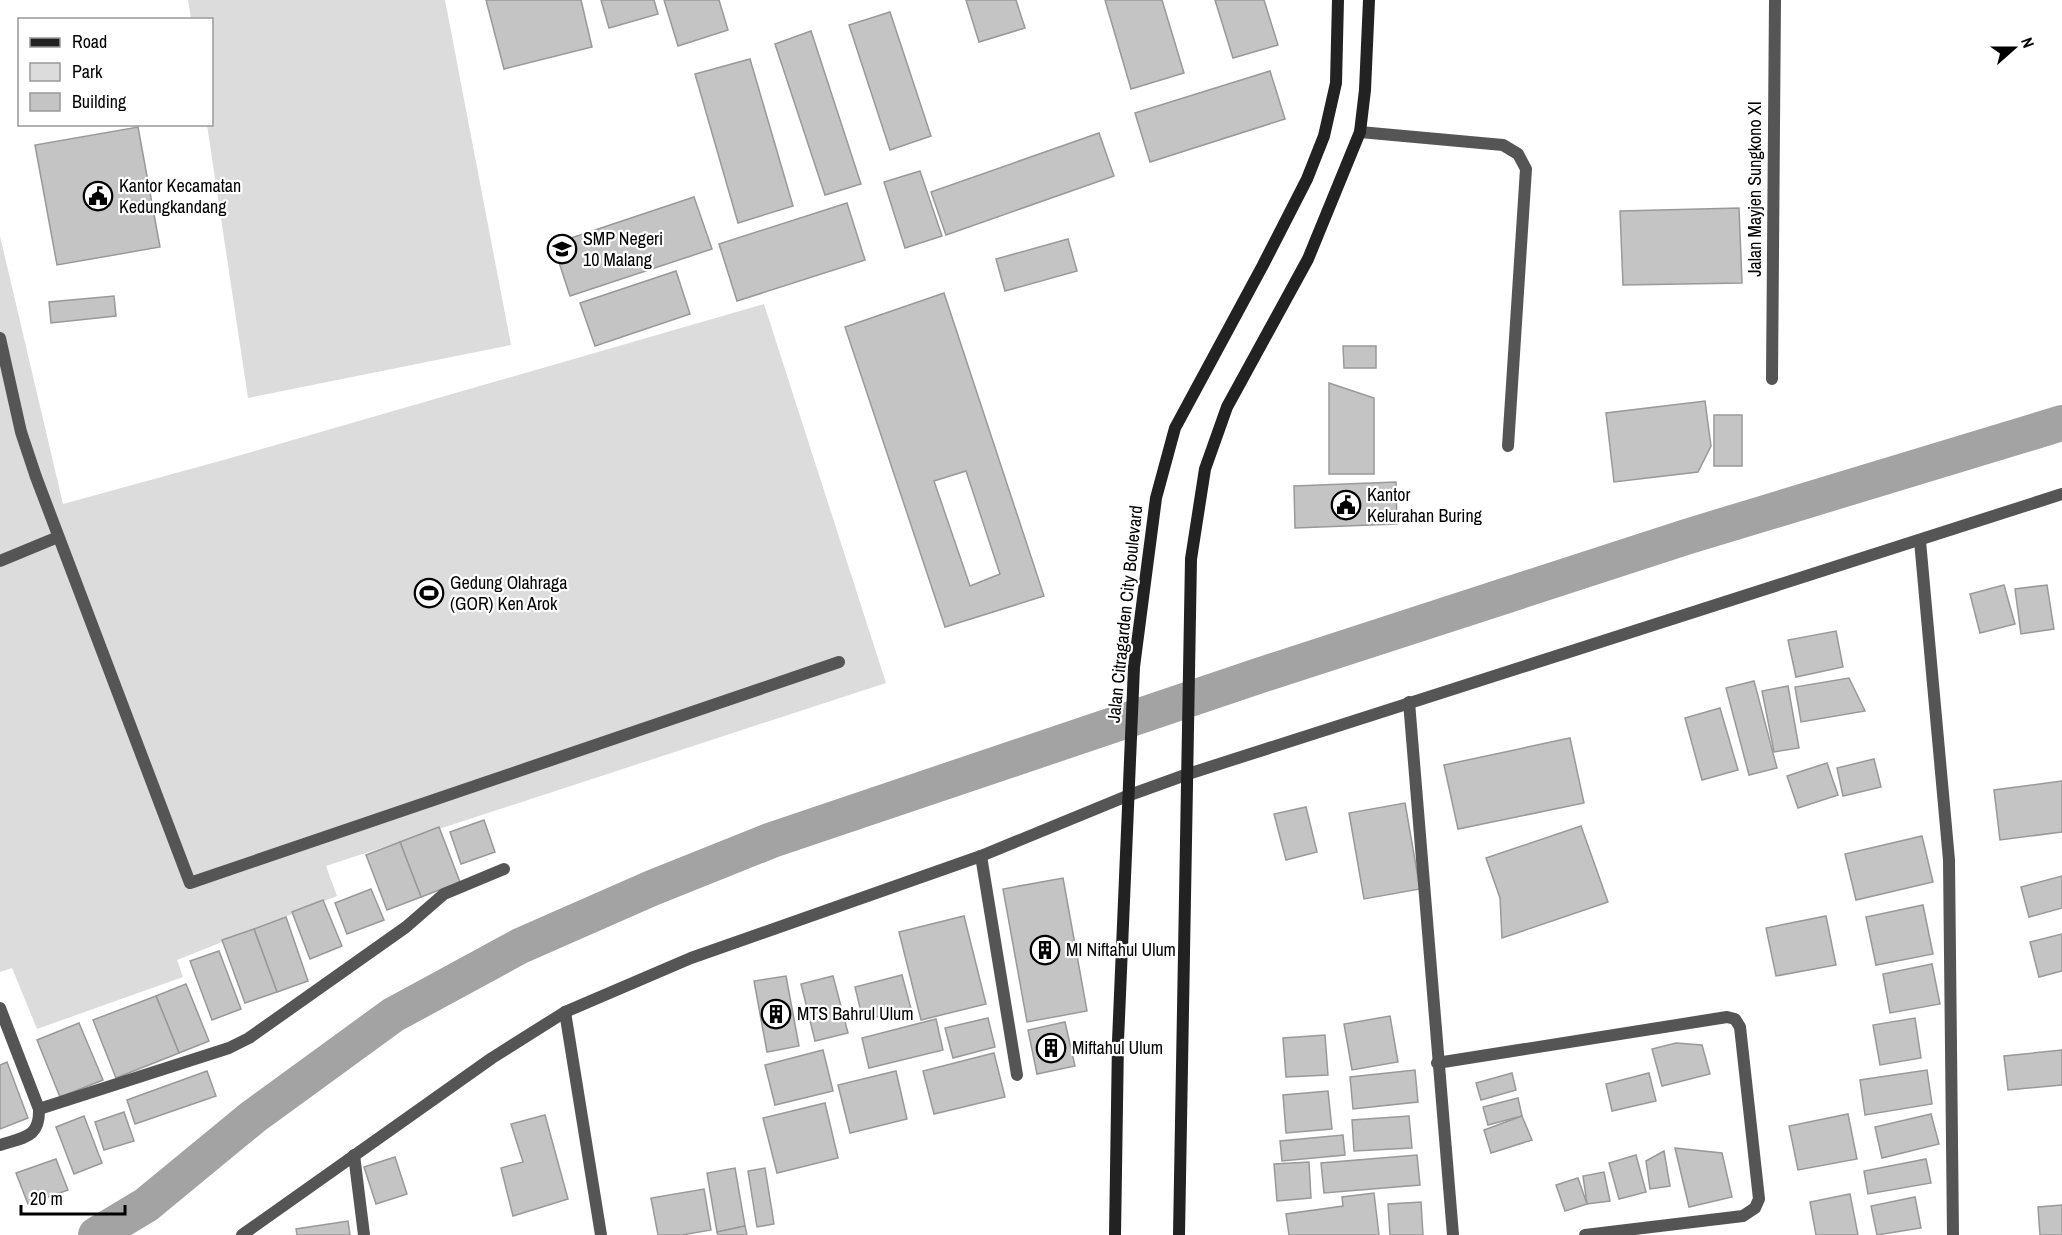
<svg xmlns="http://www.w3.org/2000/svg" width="2062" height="1235" viewBox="0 0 2062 1235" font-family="'Archivo Narrow',sans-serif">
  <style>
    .green { fill: #dcdcdc }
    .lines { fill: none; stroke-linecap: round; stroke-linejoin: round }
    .canal { stroke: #a3a3a3; stroke-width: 36 }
    .building { fill: #c4c4c4; stroke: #999; stroke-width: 1.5; fill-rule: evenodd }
    .service { stroke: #555; stroke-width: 12 }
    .minor { stroke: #555; stroke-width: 12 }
    .secondary { stroke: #222; stroke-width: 12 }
    .labels { text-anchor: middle; stroke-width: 4.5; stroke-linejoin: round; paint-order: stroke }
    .poi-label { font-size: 18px; fill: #000; stroke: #fff; text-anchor: start }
    .street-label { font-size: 18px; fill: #000; stroke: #fff }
  </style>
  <rect width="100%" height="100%" fill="#fff"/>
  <g class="green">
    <polygon points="188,0 445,0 511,345 248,398 207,125 212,124 212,20 191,19"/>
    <polygon points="0,236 63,504 227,459 764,304 886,683 326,866 337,896 177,960 183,977 37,1029 12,968 0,972"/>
  </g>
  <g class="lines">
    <polyline class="canal" points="96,1235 146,1205 253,1117 393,1015 520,946 652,888 772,840 1261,675 1686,537 2062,423"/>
  </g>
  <g class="building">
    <polygon points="486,0 581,0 592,47 504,69"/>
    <polygon points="601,0 654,0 658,14 609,28"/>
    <polygon points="664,0 719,0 728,30 678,46"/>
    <polygon points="966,0 1016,0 1025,28 979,42"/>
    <polygon points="1105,0 1162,0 1184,73 1131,89"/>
    <polygon points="1215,0 1264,0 1278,45 1233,58"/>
    <polygon points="890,12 931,136 890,150 849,25"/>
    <polygon points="811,31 861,184 825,195 775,44"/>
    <polygon points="750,59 793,206 738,223 695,74"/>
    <polygon points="1270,71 1285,119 1150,162 1135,113"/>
    <polygon points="138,127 160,247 57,265 35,145"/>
    <polygon points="1099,133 1114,176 946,235 931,192"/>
    <polygon points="920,171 942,236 905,248 884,182"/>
    <polygon points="694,197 712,249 570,296 553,244"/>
    <polygon points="847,203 865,260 737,301 719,244"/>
    <polygon points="1739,208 1742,283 1623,285 1620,211"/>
    <polygon points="1068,239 1077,271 1005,291 996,259"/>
    <polygon points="676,271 690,314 595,346 580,303"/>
    <path d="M944,293L1044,596L945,627L845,327ZM966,471L1000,574L970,586L934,481Z"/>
    <polygon points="114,296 116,316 51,323 49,302"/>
    <polygon points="1343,346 1376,346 1376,368 1344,368"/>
    <polygon points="1329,383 1374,398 1374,474 1329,474"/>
    <polygon points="1705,401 1711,446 1698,472 1614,482 1606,413"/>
    <rect x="1714" y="415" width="28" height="51"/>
    <polygon points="1396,482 1397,524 1295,528 1294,486"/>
    <polygon points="2004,585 2015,624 1980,633 1970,594"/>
    <polygon points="2047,585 2054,629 2021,634 2015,589"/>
    <polygon points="1836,631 1843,667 1796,677 1788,640"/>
    <polygon points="1849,678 1865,711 1801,722 1795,687"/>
    <polygon points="1754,681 1777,768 1749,775 1726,688"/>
    <polygon points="1788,686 1799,748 1774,752 1762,691"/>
    <polygon points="1720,708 1738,770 1702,780 1685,718"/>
    <polygon points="1570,738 1584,803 1458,829 1444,765"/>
    <polygon points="1874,759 1881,787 1843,796 1837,768"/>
    <polygon points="1827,763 1838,795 1798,808 1787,776"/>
    <polygon points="2062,781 2062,832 2000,840 1994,790"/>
    <polygon points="1405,803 1420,889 1364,899 1349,813"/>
    <polygon points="1306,807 1317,852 1286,860 1274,814"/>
    <polygon points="484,820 495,852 461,864 450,832"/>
    <polygon points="1581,826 1608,902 1502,938 1500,898 1486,858"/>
    <polygon points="439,827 460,882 421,897 400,842"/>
    <polygon points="1922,836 1933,882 1856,900 1845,854"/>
    <polygon points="400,842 421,897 387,910 366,855"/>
    <polygon points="2062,876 2062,908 2029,917 2021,887"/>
    <polygon points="1063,878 1087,1011 1027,1022 1003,889"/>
    <polygon points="371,889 384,920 347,934 335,903"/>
    <polygon points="323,900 342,946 310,959 292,912"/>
    <polygon points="1923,905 1933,954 1876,965 1866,917"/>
    <polygon points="964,916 986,1004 921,1020 899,932"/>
    <polygon points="1826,916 1836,965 1776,976 1766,928"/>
    <polygon points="286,917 308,981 277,992 254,929"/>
    <polygon points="254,929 277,992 245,1003 222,940"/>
    <polygon points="2062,934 2062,971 2039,977 2030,942"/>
    <polygon points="219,951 241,1009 212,1020 190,961"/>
    <polygon points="1932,964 1940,1004 1890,1013 1883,974"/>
    <polygon points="902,975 911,1009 863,1020 855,987"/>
    <polygon points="786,976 799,1046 767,1052 754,981"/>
    <polygon points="833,976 848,1033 815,1041 801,984"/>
    <polygon points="186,984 209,1041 179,1053 156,996"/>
    <polygon points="156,996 179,1053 116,1078 93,1020"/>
    <polygon points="1390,1016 1398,1062 1352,1070 1344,1024"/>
    <polygon points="988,1018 995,1047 953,1058 945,1028"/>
    <polygon points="1915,1018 1921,1058 1880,1065 1873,1025"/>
    <polygon points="936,1019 943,1050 869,1068 862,1038"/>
    <polygon points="1065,1022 1075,1066 1037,1074 1028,1030"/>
    <polygon points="79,1023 103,1080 60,1097 37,1040"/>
    <polygon points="1325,1035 1328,1075 1286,1077 1283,1038"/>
    <polygon points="1676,1043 1702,1045 1710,1074 1662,1086 1652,1049"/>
    <polygon points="823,1050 833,1091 775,1105 765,1065"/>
    <polygon points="2062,1050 2062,1085 2008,1090 2004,1056"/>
    <polygon points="994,1053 1005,1097 934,1114 923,1071"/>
    <polygon points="7,1062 28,1118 0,1129 0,1065"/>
    <polygon points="1415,1070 1418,1102 1353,1109 1350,1077"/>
    <polygon points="1927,1070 1932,1104 1865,1115 1860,1080"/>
    <polygon points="207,1071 216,1096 135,1124 127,1100"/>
    <polygon points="896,1071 907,1119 850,1133 838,1085"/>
    <polygon points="1512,1073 1516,1090 1481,1100 1476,1083"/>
    <polygon points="1649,1073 1656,1101 1612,1111 1606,1084"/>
    <polygon points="1328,1091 1332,1129 1286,1133 1283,1095"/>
    <polygon points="1518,1098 1522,1116 1488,1125 1483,1107"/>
    <polygon points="825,1103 838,1158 777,1173 763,1118"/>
    <polygon points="124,1112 134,1141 104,1150 95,1122"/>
    <polygon points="1848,1114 1857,1159 1798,1170 1789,1126"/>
    <polygon points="1931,1114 1939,1144 1882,1158 1875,1127"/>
    <polygon points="545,1115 568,1199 513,1216 501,1168 523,1162 511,1124"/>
    <polygon points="84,1116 102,1163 74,1174 56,1127"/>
    <polygon points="1409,1116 1412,1148 1354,1151 1352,1120"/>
    <polygon points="1522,1116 1532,1140 1491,1153 1484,1130"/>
    <polygon points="1343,1135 1345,1155 1282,1161 1280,1141"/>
    <polygon points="1675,1148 1722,1153 1732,1197 1689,1207"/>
    <polygon points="1664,1151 1670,1186 1650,1189 1646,1161"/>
    <polygon points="1417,1155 1420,1185 1324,1193 1321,1163"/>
    <polygon points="1636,1155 1646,1192 1619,1199 1609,1163"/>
    <polygon points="395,1157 407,1194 376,1204 364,1167"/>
    <polygon points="56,1159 68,1190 28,1204 16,1173"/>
    <polygon points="1926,1159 1931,1183 1868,1194 1864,1171"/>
    <polygon points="1309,1162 1311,1198 1277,1201 1274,1164"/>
    <polygon points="735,1168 745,1226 717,1232 707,1173"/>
    <polygon points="765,1168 774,1224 757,1227 748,1171"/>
    <polygon points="1604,1172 1610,1201 1587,1204 1583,1176"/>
    <polygon points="1578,1178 1587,1204 1565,1211 1556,1185"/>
    <polygon points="704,1189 711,1230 682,1235 658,1235 651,1198"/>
    <polygon points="1374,1193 1379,1235 1289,1235 1286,1214 1343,1206 1342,1197"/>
    <polygon points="1850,1194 1858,1235 1816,1235 1810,1202"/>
    <polygon points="1915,1197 1921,1228 1877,1235 1871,1206"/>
    <polygon points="1421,1202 1423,1235 1390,1235 1388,1204"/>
    <polygon points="2062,1205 2062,1235 2040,1235 2038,1207"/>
    <polygon points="348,1221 350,1235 297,1235 296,1229"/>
    <polygon points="745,1226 747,1235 718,1235 717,1232"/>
  </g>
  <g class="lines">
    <g class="service">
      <polyline points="0,338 21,432 36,477 190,883 839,662"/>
      <polyline points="0,561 58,537"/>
    </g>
    <g class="minor">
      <polyline points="1360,132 1503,145 1518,154 1526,169 1508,446"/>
      <polyline points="1772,379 1775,0"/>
      <polyline points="1920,541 1949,860 1953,1235"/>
      <polyline points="1409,702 1453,1235"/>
      <polyline points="981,856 1017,1075"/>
      <polyline points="0,1008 39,1109"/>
      <polyline points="565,1012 601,1235"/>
      <polyline points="1437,1063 1727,1017 1735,1019 1740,1027 1759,1199 1755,1208 1743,1216 1585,1235"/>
      <path d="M0,1145C24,1137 40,1138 39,1109L229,1048L249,1038L406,927L444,894L504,869"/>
      <polyline points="354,1155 364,1235"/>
      <polyline points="242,1235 492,1058 565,1012 691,958 981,856 1127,796 1188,774 2062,494"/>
    </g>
    <g class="secondary">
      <polyline points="1115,1235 1118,1041 1134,667 1156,498 1175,428 1263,265 1307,179 1324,136 1336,83 1338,0"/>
      <polyline points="1179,1235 1191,559 1205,469 1227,407 1308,259 1360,132 1365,90 1369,0"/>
    </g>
  </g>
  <defs>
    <g id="civic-ring" transform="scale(1.5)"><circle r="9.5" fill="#fff" stroke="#000" stroke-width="1.5"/><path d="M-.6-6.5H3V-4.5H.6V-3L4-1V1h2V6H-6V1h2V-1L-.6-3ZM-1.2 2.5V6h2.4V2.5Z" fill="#000"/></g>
    <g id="school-ring" transform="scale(1.5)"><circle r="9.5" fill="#fff" stroke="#000" stroke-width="1.5"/><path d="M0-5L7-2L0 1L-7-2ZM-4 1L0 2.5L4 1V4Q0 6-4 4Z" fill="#000"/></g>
    <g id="stadium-ring" transform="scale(1.5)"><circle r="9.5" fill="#fff" stroke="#000" stroke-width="1.5"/><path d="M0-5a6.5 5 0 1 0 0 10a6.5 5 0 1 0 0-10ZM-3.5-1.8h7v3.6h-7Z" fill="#000"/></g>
    <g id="building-ring" transform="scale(1.5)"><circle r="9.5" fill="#fff" stroke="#000" stroke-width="1.5"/><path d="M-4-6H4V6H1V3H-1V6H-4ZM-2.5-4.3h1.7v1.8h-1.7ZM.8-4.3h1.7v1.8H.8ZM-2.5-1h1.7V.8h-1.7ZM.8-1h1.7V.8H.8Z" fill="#000"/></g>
  </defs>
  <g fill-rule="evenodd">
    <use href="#civic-ring" x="98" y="196"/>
    <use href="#school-ring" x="562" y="249"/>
    <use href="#civic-ring" x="1346" y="505"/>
    <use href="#stadium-ring" x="429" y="593"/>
    <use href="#building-ring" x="1045" y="950"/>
    <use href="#building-ring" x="776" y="1014"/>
    <use href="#building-ring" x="1051" y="1048"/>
  </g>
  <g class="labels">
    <g class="poi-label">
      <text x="119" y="192">Kantor Kecamatan<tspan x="119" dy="21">Kedungkandang</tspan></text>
      <text x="583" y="245">SMP Negeri<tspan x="583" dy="21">10 Malang</tspan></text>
      <text x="1367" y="501">Kantor<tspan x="1367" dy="21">Kelurahan Buring</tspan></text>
      <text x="450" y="589">Gedung Olahraga<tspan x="450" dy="21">(GOR) Ken Arok</tspan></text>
      <text x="1066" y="956">MI Niftahul Ulum</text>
      <text x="797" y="1020">MTS Bahrul Ulum</text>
      <text x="1072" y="1054">Miftahul Ulum</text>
    </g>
    <g class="street-label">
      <text transform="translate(1755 189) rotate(-90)" y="6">Jalan Mayjen Sungkono XI</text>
      <text transform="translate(1125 614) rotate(-84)" y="6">Jalan Citragarden City Boulevard</text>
    </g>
  </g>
  <rect x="18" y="18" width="195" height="108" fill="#ffffff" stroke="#999999" stroke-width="1.5"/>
  <rect x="30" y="38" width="30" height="9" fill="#222222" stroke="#999999" stroke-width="1.5"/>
  <text x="72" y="48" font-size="18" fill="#000000">Road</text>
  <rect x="30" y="63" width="30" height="18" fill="#dcdcdc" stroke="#999999" stroke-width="1.5"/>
  <text x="72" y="78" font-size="18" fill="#000000">Park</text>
  <rect x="30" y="93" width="30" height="18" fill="#c4c4c4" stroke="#999999" stroke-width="1.5"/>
  <text x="72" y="108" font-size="18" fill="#000000">Building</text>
  <g transform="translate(2014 48) rotate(69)" stroke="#ffffff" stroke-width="4.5" paint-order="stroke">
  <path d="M0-4.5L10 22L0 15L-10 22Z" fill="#000000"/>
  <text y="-9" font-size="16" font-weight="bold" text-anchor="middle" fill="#000000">N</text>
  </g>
  <path d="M21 1205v9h104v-9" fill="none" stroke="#000000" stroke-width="3"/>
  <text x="30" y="1205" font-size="18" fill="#000000" stroke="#ffffff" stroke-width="4.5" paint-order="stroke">20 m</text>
</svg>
